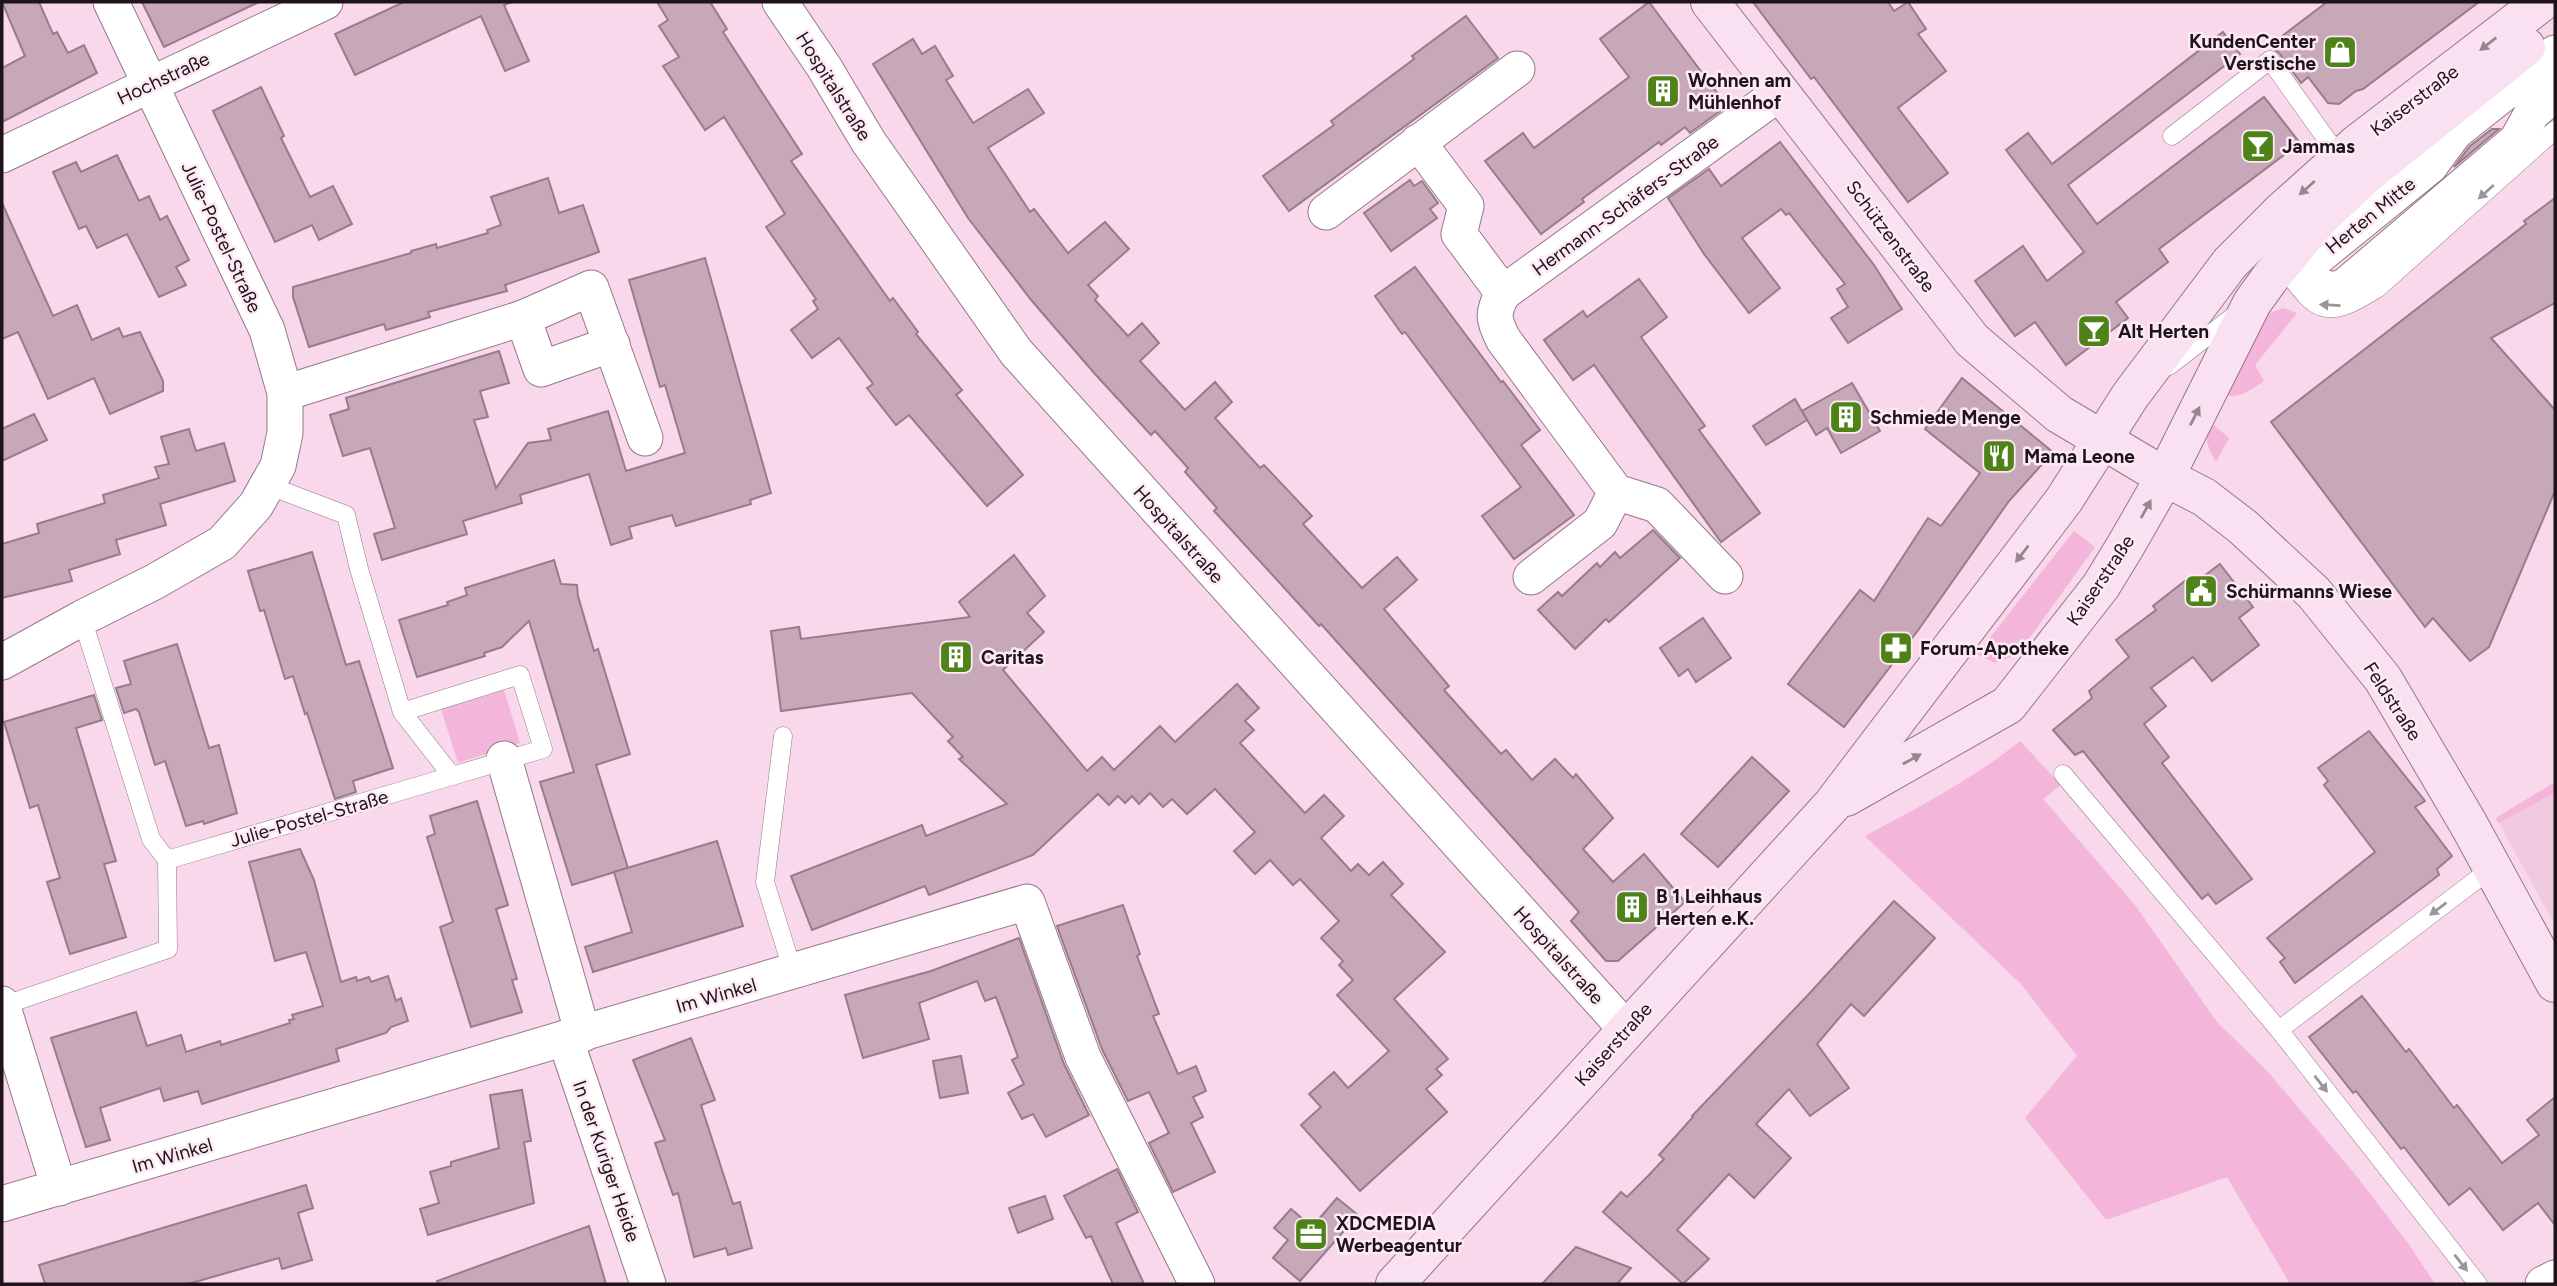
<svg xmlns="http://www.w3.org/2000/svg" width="2557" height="1286" viewBox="0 0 2557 1286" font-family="Figtree,sans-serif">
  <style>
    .built { fill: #f0cadf }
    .green { fill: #f3b5d9 }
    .building { fill: #c6a8b9; stroke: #987c8c; stroke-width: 2 }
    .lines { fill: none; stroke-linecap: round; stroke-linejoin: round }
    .lane-casing { stroke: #947888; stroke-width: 19 }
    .street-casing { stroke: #947888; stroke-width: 37 }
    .secondary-casing { stroke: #947888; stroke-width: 40 }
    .lane { stroke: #fff; stroke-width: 18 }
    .street { stroke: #fff; stroke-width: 35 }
    .secondary { stroke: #fae1f1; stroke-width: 38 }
    .oneway { fill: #978590 }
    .oneway2 { fill: #9a9598 }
    .labels { text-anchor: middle; stroke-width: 5; stroke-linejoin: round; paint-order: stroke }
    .poi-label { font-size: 19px; font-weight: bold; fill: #1f141a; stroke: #fdeaf4; text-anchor: start }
    .street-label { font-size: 19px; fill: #1f141a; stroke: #fdeaf4 }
  </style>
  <rect width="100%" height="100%" fill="#f8d8ea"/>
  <polygon class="built" points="2555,782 2555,925 2496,818"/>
  <g class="green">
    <path d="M2283,308L2297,313L2255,365L2264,381C2248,392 2236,401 2218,393L2263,316Z"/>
    <path d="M2208,420L2229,438L2216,462C2207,447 2204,437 2208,420Z"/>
    <polygon points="2074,531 2095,547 2018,654 1995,663 1977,654"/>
    <polygon points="504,690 520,743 458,763 441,709"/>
    <path d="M2020,741L2061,785L2043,799L2135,905L2217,1022L2268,1072L2354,1173L2408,1243L2435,1284H2290L2227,1177L2106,1220L2025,1118L2077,1056L2021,984L1865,836C1919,807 1973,779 2020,741Z"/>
    <polygon points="2555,782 2555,793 2498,823 2496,818"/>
  </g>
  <g class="building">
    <polygon points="2,2 39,2 53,34 57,32 68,53 84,45 97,73 2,122 2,68 25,56"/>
    <polygon points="142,2 259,2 164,47"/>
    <polygon points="404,2 512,2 504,5 529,61 505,71 481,16 355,75 335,34"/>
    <polygon points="657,2 710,2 727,29 723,32 802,154 791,161 890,301 893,298 918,332 916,334 962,390 956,395 1023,475 987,506 909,415 896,425 867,388 873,384 839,338 812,358 791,330 818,309 813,301 816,299 766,227 785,214 724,117 705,130 663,66 679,57 659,26 668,20"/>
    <polygon points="1649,2 1727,106 1690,133 1685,127 1661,145 1659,142 1582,199 1584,202 1541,234 1485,161 1523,133 1534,148 1629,77 1600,39"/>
    <polygon points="1753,2 1888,2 1894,11 1908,2 1926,29 1918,34 1946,71 1898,108 1948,173 1908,202 1814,77 1811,79"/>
    <polygon points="2327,2 2479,2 2363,89 2356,91 2339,104 2328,103 2308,77 2301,83 2279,53 2269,46"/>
    <polygon points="1466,16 1498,58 1289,211 1263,176 1334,125 1331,121 1414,59 1412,56"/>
    <polygon points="2223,32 2240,54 2068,185 2097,224 2264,97 2300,143 2159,249 2168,262 2116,302 2128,318 2066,365 2035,322 2015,336 1975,281 2023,246 2047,281 2084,252 2006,150 2028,133 2052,164"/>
    <polygon points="913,39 922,54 935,46 953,76 946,80 973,123 1028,89 1044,113 988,148 1030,212 1034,209 1068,253 1105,222 1129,249 1088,285 1098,296 1095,300 1128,336 1142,323 1159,343 1140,361 1185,410 1215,382 1232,402 1215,418 1260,468 1264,465 1312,516 1303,524 1362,588 1397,557 1417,580 1384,609 1449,686 1444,690 1501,754 1506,750 1532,780 1555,759 1573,778 1576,774 1613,818 1583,849 1613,882 1644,854 1685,902 1618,961 1606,961 1571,921 1579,912 1321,624 1319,626 1214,511 1217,508 1185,472 1188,468 1155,431 1151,435 1095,374 1032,301 968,218 873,64"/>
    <polygon points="261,87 284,136 281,138 310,197 333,186 352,224 319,240 312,225 275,242 213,111"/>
    <polygon points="2492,129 2499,129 2454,167 2470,146"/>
    <polygon points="1780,142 1874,265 1902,309 1848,343 1831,318 1848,307 1837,289 1845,284 1789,213 1786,215 1781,209 1742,238 1780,288 1749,313 1704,254 1668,198 1709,169 1721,186"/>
    <polygon points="117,155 139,201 149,196 160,220 167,216 189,260 176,267 186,285 159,297 127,234 97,248 86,226 79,229 53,172 76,162 81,172"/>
    <polygon points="548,178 559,213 583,205 599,252 505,285 507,291 428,312 430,317 386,330 384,324 309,347 293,297 293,287 411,253 411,251 436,244 437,248 488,233 487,230 501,225 491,197"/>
    <polygon points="1410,180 1414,186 1422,181 1438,203 1430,209 1437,218 1391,251 1364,213"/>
    <polygon points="2555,198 2555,303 2491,338 2555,410 2555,491 2489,647 2470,661 2433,618 2425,627 2271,422 2526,224 2524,221"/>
    <polygon points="2,203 53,316 77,305 92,340 119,328 123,337 140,332 163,381 163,391 110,414 94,378 48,399 18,332 2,339"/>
    <polygon points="705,258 771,493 750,500 751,504 676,526 672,515 629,527 632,538 611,545 589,474 520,495 522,503 463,521 467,534 382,560 374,534 395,528 370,448 343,456 330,415 349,409 346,398 499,351 509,383 480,391 488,417 474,420 496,488 528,443 551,440 548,429 608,411 626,471 685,453 665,385 660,387 629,280"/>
    <polygon points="1415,267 1501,382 1503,381 1540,430 1521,445 1574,515 1514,559 1482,516 1521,487 1405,332 1402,334 1375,296"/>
    <polygon points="1639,279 1667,317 1641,337 1705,426 1699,430 1760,513 1721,542 1594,365 1573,380 1544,340 1583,311 1587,317"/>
    <polygon points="1962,378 2053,452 2009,501 1919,629 1844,727 1788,684 1860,590 1874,601 1928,518 1941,526 1980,473 1925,429"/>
    <polygon points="1852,383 1880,431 1841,453 1827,428 1816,435 1802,411"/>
    <polygon points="1795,399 1807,420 1766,445 1753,426"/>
    <polygon points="34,414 47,440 2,461 2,429"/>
    <polygon points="189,429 196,451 224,443 235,481 160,504 166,525 116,540 120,554 69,570 72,581 2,598 2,544 39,533 37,524 105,503 103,495 159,478 155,467 169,464 161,437"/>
    <polygon points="1653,530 1680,558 1609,622 1606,619 1575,649 1538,610 1558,592 1562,596 1597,563 1600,567 1615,552 1620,558"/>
    <polygon points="312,552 346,665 359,661 393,768 353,781 356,792 335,799 307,713 305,714 293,676 285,679 264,610 260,611 248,571"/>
    <polygon points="1014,555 1045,596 1027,613 1044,632 1003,670 1087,771 1102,757 1114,770 1160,726 1175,742 1237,684 1259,708 1245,721 1254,730 1240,743 1305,813 1324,795 1344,816 1321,838 1351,871 1358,864 1369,875 1383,862 1403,884 1391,895 1445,952 1394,999 1448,1059 1436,1069 1442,1075 1426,1089 1447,1112 1360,1191 1301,1125 1321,1107 1309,1094 1334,1072 1348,1088 1389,1051 1337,995 1353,980 1339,965 1343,961 1321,938 1339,921 1300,879 1293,885 1270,860 1255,874 1234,851 1255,832 1215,789 1187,814 1172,799 1163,807 1150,793 1139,804 1132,796 1125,803 1118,796 1109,805 1098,794 1033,855 929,895 925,886 812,930 791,876 922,825 926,836 1007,804 959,759 963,757 948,741 953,737 912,693 781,711 771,631 799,627 801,639 970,617 959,602"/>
    <polygon points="554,560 561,584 577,585 578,596 594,651 598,649 630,754 596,765 628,868 572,885 540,782 574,772 529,621 502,647 484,653 485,656 417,677 399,620 448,605 447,602 467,595 465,588"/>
    <polygon points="2220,564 2253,607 2239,618 2259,645 2212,681 2193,657 2151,688 2166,706 2144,724 2169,757 2162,763 2252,879 2216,904 2208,894 2202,899 2083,751 2075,755 2053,730 2092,698 2089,691 2129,657 2116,640 2156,610 2153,606 2190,577 2195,583"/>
    <polygon points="1703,618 1731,658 1696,682 1688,669 1679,676 1660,648"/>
    <polygon points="177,644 209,748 219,745 237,813 204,824 203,821 186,826 165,761 155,765 139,712 136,709 124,713 116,688 131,684 124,661"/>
    <polygon points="94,695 102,720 76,728 116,861 104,864 126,937 70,954 47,882 60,878 38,805 30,808 4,722"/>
    <polygon points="2369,731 2425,801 2415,807 2452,856 2437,869 2439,875 2295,983 2280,962 2285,958 2267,938 2375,852 2324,785 2328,781 2318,768"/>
    <polygon points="1752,757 1789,791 1718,867 1681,834"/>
    <polygon points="477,801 508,905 496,909 517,979 512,980 522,1012 471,1027 440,927 453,922 427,837 435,834 430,816"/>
    <polygon points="717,841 743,926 593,972 585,947 632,932 614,872"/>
    <polygon points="300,849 314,880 341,982 356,977 357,981 369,977 371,982 388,976 396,1001 401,998 408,1021 391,1027 386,1033 336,1049 339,1061 202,1104 198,1091 164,1101 160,1088 100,1108 110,1140 86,1147 51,1038 136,1012 147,1046 181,1035 186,1052 220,1041 221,1045 290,1023 289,1020 294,1019 292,1015 323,1006 306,952 275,961 249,862"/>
    <polygon points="1894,901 1935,938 1864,1016 1851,1004 1817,1044 1849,1088 1810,1116 1789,1089 1756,1124 1791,1158 1754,1198 1729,1174 1677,1230 1709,1259 1683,1284 1603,1212 1621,1192 1627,1197 1648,1176 1664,1159 1659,1155 1693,1117 1692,1116 1808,995"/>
    <polygon points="1123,905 1140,954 1137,956 1159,1014 1153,1016 1178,1074 1196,1066 1206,1091 1193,1097 1203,1117 1191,1123 1215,1172 1173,1192 1149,1143 1169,1133 1149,1092 1128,1101 1102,1049 1057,926"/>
    <polygon points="1019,938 1064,1064 1089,1115 1046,1137 1033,1114 1022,1119 1008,1093 1024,1084 1012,1060 1018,1057 996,997 985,1001 977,981 919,1003 929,1039 863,1058 845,995 931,971"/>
    <polygon points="2362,996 2406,1052 2409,1049 2454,1108 2457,1105 2502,1163 2539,1135 2527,1120 2555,1097 2555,1225 2538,1203 2503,1230 2470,1188 2449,1205 2404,1147 2401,1149 2356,1091 2353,1093 2309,1037"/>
    <polygon points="691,1038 715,1100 701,1105 733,1204 740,1202 752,1248 728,1255 726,1248 694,1257 678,1193 673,1195 655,1143 665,1140 633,1060"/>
    <polygon points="961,1056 968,1093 940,1098 933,1061"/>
    <polygon points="522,1090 531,1141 524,1142 534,1203 428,1235 420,1209 439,1203 430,1172 451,1166 451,1162 499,1148 490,1095"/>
    <polygon points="1117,1169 1138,1212 1116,1223 1144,1284 1113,1284 1091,1236 1086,1238 1064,1196"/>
    <polygon points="306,1185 313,1208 298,1213 312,1260 282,1269 279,1258 188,1284 45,1284 39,1265"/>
    <polygon points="1045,1196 1053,1219 1018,1233 1009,1208"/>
    <polygon points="1337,1198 1358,1215 1300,1281 1273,1258 1288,1240 1274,1228 1291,1209 1312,1227"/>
    <polygon points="589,1226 606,1284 438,1284 437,1281"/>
    <polygon points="1576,1247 1631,1268 1617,1284 1542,1284"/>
  </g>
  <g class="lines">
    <g class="lane-casing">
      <g id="lane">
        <polyline points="2172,136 2270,60 2340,158"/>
        <path d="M2290,276C2298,286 2309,303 2322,307C2340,313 2363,297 2378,288L2555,130"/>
        <polyline points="2169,366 2235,315"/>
        <polyline points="267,485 346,515 359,569 402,712 452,776 543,749 520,675 402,712"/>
        <polyline points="82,618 151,839 167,860"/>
        <polyline points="783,736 765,882 793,972"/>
        <polyline points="2063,774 2279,1030 2478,1284"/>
        <polyline points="2,1006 168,949 167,860 452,776"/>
        <polyline points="2279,1030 2492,868"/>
      </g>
    </g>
    <g class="street-casing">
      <g id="street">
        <polyline points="780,2 824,67 868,141 1016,352 1626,1029"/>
        <polyline points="2555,53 2455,132 2430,166 2314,260 2311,274 2318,286 2334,290 2345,286 2517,140 2532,113 2555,94"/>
        <polyline points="1418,142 1466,206 1459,234 1503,293"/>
        <polyline points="2,155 325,2"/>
        <polyline points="1326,212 1517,69"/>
        <polyline points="523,318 541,369 612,344"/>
        <polyline points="285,393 523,318 591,288 645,438"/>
        <path d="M1725,576L1657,505L1616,492L1503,339C1493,319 1492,313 1503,293L1781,92"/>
        <polyline points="1531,577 1600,523 1616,492"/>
        <polyline points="2,662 82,618 154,582 222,543 256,505 278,466 285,433 285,393 267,330 111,2"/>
        <polyline points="504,759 583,1034"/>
        <polyline points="2,1004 59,1188"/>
        <polyline points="565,1038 648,1284"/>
        <polyline points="2,1204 1027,902 1083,1057 1197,1284"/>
        <polyline points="2543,1284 2555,1278"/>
      </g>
    </g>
    <g class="secondary-casing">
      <g id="secondary">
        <polyline points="1710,2 1972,340 2059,414 2165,477 2204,497 2243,527 2314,593 2383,679 2469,825 2555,983"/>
        <polyline points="1846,797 2008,705 2101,586 2126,545 2165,477 2252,303 2270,278 2319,219 2368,173 2526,47"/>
        <polyline points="1395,1284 1832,805 2064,500 2130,396 2230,263 2282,211 2358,143 2542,2"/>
      </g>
    </g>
    <use href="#lane" class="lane"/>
    <use href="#street" class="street"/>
    <use href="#secondary" class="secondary"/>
  </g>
  <defs><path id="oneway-solid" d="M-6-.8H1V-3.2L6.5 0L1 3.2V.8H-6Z" transform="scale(1.75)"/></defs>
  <g class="oneway">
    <use href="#oneway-solid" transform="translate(2488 44) rotate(142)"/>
    <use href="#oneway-solid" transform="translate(2307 188) rotate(138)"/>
    <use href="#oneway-solid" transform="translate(2195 416) rotate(-63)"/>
    <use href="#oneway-solid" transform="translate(2146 509) rotate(-61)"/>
    <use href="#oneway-solid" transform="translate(2022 554) rotate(128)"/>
    <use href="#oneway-solid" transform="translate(1912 759) rotate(-29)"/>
  </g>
  <g class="oneway2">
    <use href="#oneway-solid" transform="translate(2486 192) rotate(138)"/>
    <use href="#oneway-solid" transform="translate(2330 305) rotate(-177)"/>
    <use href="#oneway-solid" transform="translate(2438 909) rotate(143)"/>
    <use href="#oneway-solid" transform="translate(2321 1084) rotate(52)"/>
    <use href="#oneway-solid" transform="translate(2461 1263) rotate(52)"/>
  </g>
  <defs>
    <g id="shop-square" transform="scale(1.75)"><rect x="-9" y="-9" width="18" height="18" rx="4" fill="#4f831a" stroke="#fdeaf4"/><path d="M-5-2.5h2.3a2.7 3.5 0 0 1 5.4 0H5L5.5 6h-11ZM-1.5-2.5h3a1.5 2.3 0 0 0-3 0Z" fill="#fff"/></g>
    <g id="building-square" transform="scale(1.75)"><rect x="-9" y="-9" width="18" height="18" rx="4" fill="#4f831a" stroke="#fdeaf4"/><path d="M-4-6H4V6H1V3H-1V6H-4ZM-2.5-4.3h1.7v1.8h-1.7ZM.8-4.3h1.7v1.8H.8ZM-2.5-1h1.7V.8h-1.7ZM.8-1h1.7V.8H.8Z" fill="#fff"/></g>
    <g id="bar-square" transform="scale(1.75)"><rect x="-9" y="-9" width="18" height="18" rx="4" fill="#4f831a" stroke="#fdeaf4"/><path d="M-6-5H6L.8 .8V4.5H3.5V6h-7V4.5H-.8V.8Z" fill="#fff"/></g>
    <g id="restaurant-square" transform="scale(1.75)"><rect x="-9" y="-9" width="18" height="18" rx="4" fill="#4f831a" stroke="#fdeaf4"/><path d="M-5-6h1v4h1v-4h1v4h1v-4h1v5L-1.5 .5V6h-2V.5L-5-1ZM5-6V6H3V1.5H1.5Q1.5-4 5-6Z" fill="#fff"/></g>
    <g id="civic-square" transform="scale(1.75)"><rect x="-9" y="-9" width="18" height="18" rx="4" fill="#4f831a" stroke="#fdeaf4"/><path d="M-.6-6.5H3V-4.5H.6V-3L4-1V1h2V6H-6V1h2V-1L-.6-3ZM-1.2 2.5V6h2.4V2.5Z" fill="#fff"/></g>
    <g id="pharmacy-square" transform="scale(1.75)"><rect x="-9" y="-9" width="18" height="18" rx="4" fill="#4f831a" stroke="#fdeaf4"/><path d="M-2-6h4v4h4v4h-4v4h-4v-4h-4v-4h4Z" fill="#fff"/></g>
    <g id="office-square" transform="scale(1.75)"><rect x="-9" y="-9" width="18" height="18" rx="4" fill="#4f831a" stroke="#fdeaf4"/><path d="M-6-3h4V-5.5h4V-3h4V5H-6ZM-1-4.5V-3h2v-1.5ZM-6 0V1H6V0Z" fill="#fff"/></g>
  </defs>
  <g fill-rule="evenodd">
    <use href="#shop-square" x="2340" y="52"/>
    <use href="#building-square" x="1663" y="91"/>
    <use href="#bar-square" x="2258" y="146"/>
    <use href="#bar-square" x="2094" y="331"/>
    <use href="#building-square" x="1846" y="417"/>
    <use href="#restaurant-square" x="1999" y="456"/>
    <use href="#civic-square" x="2201" y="591"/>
    <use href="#pharmacy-square" x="1896" y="648"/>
    <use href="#building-square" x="956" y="657"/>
    <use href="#building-square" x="1632" y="907"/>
    <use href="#office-square" x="1311" y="1234"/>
  </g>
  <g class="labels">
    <g class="poi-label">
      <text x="2316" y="48" text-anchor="end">KundenCenter<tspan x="2316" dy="22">Verstische</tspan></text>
      <text x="1688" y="87">Wohnen am<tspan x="1688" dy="22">Mühlenhof</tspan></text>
      <text x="2282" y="153">Jammas</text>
      <text x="2118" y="338">Alt Herten</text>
      <text x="1870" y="424">Schmiede Menge</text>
      <text x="2024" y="463">Mama Leone</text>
      <text x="2226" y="598">Schürmanns Wiese</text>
      <text x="1920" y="655">Forum-Apotheke</text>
      <text x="981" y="664">Caritas</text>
      <text x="1656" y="903">B 1 Leihhaus<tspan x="1656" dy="22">Herten e.K.</tspan></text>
      <text x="1336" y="1230">XDCMEDIA<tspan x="1336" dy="22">Werbeagentur</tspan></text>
    </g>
    <g class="street-label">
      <text transform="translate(163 78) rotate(-25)" y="7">Hochstraße</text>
      <text transform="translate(834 86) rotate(58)" y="7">Hospitalstraße</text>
      <text transform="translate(2414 100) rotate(-37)" y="7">Kaiserstraße</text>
      <text transform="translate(1625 205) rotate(-36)" y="7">Hermann-Schäfers-Straße</text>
      <text transform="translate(2370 215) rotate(-39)" y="7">Herten Mitte</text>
      <text transform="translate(1891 236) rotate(53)" y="7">Schützenstraße</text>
      <text transform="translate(222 237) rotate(65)" y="7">Julie-Postel-Straße</text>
      <text transform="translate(1179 534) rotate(48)" y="7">Hospitalstraße</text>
      <text transform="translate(2100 580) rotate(-56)" y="7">Kaiserstraße</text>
      <text transform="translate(2393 701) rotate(57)" y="7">Feldstraße</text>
      <text transform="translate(309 818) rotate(-16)" y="7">Julie-Postel-Straße</text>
      <text transform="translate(1559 955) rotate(48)" y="7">Hospitalstraße</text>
      <text transform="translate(716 995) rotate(-16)" y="7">Im Winkel</text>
      <text transform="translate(1613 1044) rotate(-48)" y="7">Kaiserstraße</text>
      <text transform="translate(172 1155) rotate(-16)" y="7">Im Winkel</text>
      <text transform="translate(607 1161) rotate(71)" y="7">In der Kuriger Heide</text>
    </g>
  </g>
  <rect width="2557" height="1286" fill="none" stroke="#1f141a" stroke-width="7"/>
</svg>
